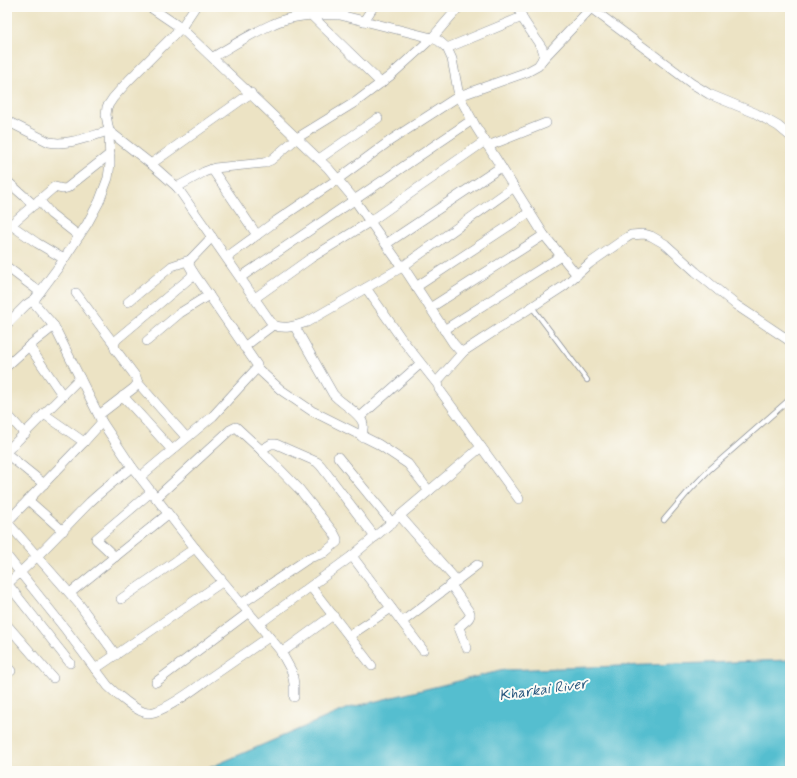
<svg xmlns="http://www.w3.org/2000/svg" width="797" height="778" viewBox="0 0 797 778" font-family="Mynerve,sans-serif">
  <style>
    .water { fill: #54becf; stroke: #387696 }
    .lines { fill: none; stroke-linecap: round; stroke-linejoin: round }
    .service-casing { stroke: #848991; stroke-width: 6 }
    .minor-casing { stroke: #848991; stroke-width: 10 }
    .service { stroke: #fff; stroke-width: 4.5 }
    .minor { stroke: #fff; stroke-width: 9 }
    .labels { text-anchor: middle; stroke-width: 4; stroke-linejoin: round; paint-order: stroke }
    .water-label { font-size: 15px; font-style: italic; fill: #2c5a80; stroke: #fdfcf7 }
  </style>
  <rect width="100%" height="100%" fill="#fdfcf7"/>
  <filter id="ink" filterUnits="userSpaceOnUse"><feTurbulence type="fractalNoise" baseFrequency=".025" numOctaves="2"/><feDisplacementMap in="SourceGraphic" scale="8" xChannelSelector="R" yChannelSelector="G"/><feConvolveMatrix kernelMatrix="1 2 1 2 8 2 1 2 1" color-interpolation-filters="sRGB"/></filter>
  <filter id="wash" filterUnits="userSpaceOnUse"><feTurbulence type="fractalNoise" baseFrequency=".012" numOctaves="4" result="noise"/><feDisplacementMap in="SourceGraphic" scale="16" xChannelSelector="R" yChannelSelector="G"/><feGaussianBlur stdDeviation="0.9" result="paint"/><feColorMatrix in="noise" values="0 0 0 0 0 0 0 0 0 0 0 0 0 0 0 0 0 1.4 0 .05"/><feComposite in="paint" operator="in"/></filter>
  <g filter="url(#wash)">
    <rect width="100%" height="100%" fill="#ece3c4"/>
    <polygon class="water" points="790,660 790,771 202,771 348,708 504,670"/>
  </g>
  <g filter="url(#ink)">
    <g class="lines">
      <g class="service-casing">
        <g id="service">
          <polyline points="532,307 587,380"/>
          <polyline points="664,520 688,492 709,470 790,399"/>
        </g>
      </g>
      <g class="minor-casing">
        <g id="minor">
          <polyline points="150,7 181,28 328,168 354,199 402,267 514,187"/>
          <polyline points="195,7 181,28 129,80 113,98 107,107 106,115 109,131 110,164 108,178 99,202 87,224 60,265 40,292 35,299 35,304 54,326 102,422 132,467 195,548 280,650 292,672 294,684 294,697"/>
          <polyline points="591,8 691,83 709,94 755,113 778,126 790,136"/>
          <polyline points="312,16 381,83"/>
          <polyline points="364,21 373,7"/>
          <polyline points="447,48 522,17"/>
          <path d="M213,57C232,46 252,33 273,24C291,15 320,14 340,15L432,38L439,41L447,48L452,59L459,96L476,127L544,235L577,275"/>
          <polyline points="542,60 592,7"/>
          <path d="M7,121L49,142C68,146 90,136 109,131L151,164L177,187L273,325C286,330 295,326 307,322L402,267L406,271L453,343L460,351H464L564,286L590,263L626,238L631,235L644,234L651,236L665,244L696,272L736,305L790,341"/>
          <polyline points="488,146 546,123"/>
          <polyline points="319,159 378,118"/>
          <polyline points="151,164 251,93"/>
          <polyline points="212,169 257,235"/>
          <polyline points="7,181 34,205"/>
          <polyline points="177,187 204,172 215,168 264,163 271,160 297,138 357,101 390,76 432,38 459,7"/>
          <polyline points="39,200 51,214 79,236"/>
          <polyline points="11,225 37,243 64,259"/>
          <polyline points="7,228 52,189 54,187 63,189 67,188 110,154"/>
          <polyline points="386,244 501,167"/>
          <polyline points="227,257 276,221 338,179 391,140 459,96 527,72 538,66 542,60 544,54 542,48 524,21 518,7"/>
          <polyline points="7,267 40,292"/>
          <polyline points="241,277 472,120"/>
          <polyline points="416,287 530,212"/>
          <polyline points="366,288 401,338 438,385"/>
          <polyline points="76,293 114,344"/>
          <polyline points="255,298 311,258 371,221 485,141"/>
          <polyline points="128,302 172,266 190,260"/>
          <polyline points="430,308 544,235"/>
          <polyline points="7,324 26,305 35,299"/>
          <path d="M295,327L333,394C340,403 361,413 363,424C364,428 362,432 362,437"/>
          <polyline points="444,330 561,256"/>
          <polyline points="147,341 180,313 209,295"/>
          <polyline points="29,346 63,396"/>
          <polyline points="244,347 273,325"/>
          <polyline points="464,351 440,378 438,382 439,389 519,499"/>
          <polyline points="7,366 29,346 54,326"/>
          <polyline points="257,368 281,390 312,411 378,444 408,464 429,491"/>
          <polyline points="138,383 186,437"/>
          <polyline points="123,396 172,450"/>
          <polyline points="7,414 25,434"/>
          <polyline points="44,414 84,442"/>
          <polyline points="99,415 134,388 138,383 136,377 115,349 114,344 117,339 191,277 193,272 189,265 190,260 212,237"/>
          <polyline points="360,417 420,364"/>
          <polyline points="261,450 271,444 276,444 317,462 321,466 375,537"/>
          <polyline points="7,451 80,378"/>
          <polyline points="7,454 44,484"/>
          <polyline points="338,457 392,523"/>
          <polyline points="140,477 213,416 257,368 257,365 193,272"/>
          <polyline points="156,498 230,430 236,427 261,450 300,490 334,533 337,539 337,542 324,553 309,558 241,604"/>
          <polyline points="28,500 63,531"/>
          <polyline points="400,516 457,581"/>
          <polyline points="7,522 79,604 116,655"/>
          <polyline points="7,522 84,442 102,422"/>
          <path d="M7,556L66,630L108,686C115,693 138,713 148,713C164,713 197,687 211,677C231,663 250,650 269,637"/>
          <polyline points="352,556 423,650"/>
          <polyline points="115,557 96,539 151,492"/>
          <polyline points="7,583 70,663"/>
          <path d="M7,584C37,559 62,530 90,502C103,490 118,478 132,467"/>
          <path d="M451,585L470,613C471,620 462,622 459,628L467,648"/>
          <polyline points="311,587 372,666"/>
          <polyline points="70,593 168,514"/>
          <polyline points="121,599 195,548"/>
          <polyline points="402,622 477,565"/>
          <polyline points="259,624 352,556 481,447"/>
          <polyline points="7,625 53,678"/>
          <polyline points="349,636 391,608"/>
          <polyline points="281,653 333,615"/>
          <polyline points="7,667 11,671"/>
          <polyline points="95,669 222,582"/>
          <polyline points="156,682 249,612"/>
        </g>
      </g>
      <use href="#service" class="service"/>
      <use href="#minor" class="minor"/>
    </g>
  </g>
  <g class="labels">
    <g class="water-label">
      <text transform="translate(543 689) rotate(-8)" y="5">Kharkai River</text>
    </g>
  </g>
  <rect width="797" height="778" fill="none" stroke="#fdfcf7" stroke-width="24"/>
</svg>
